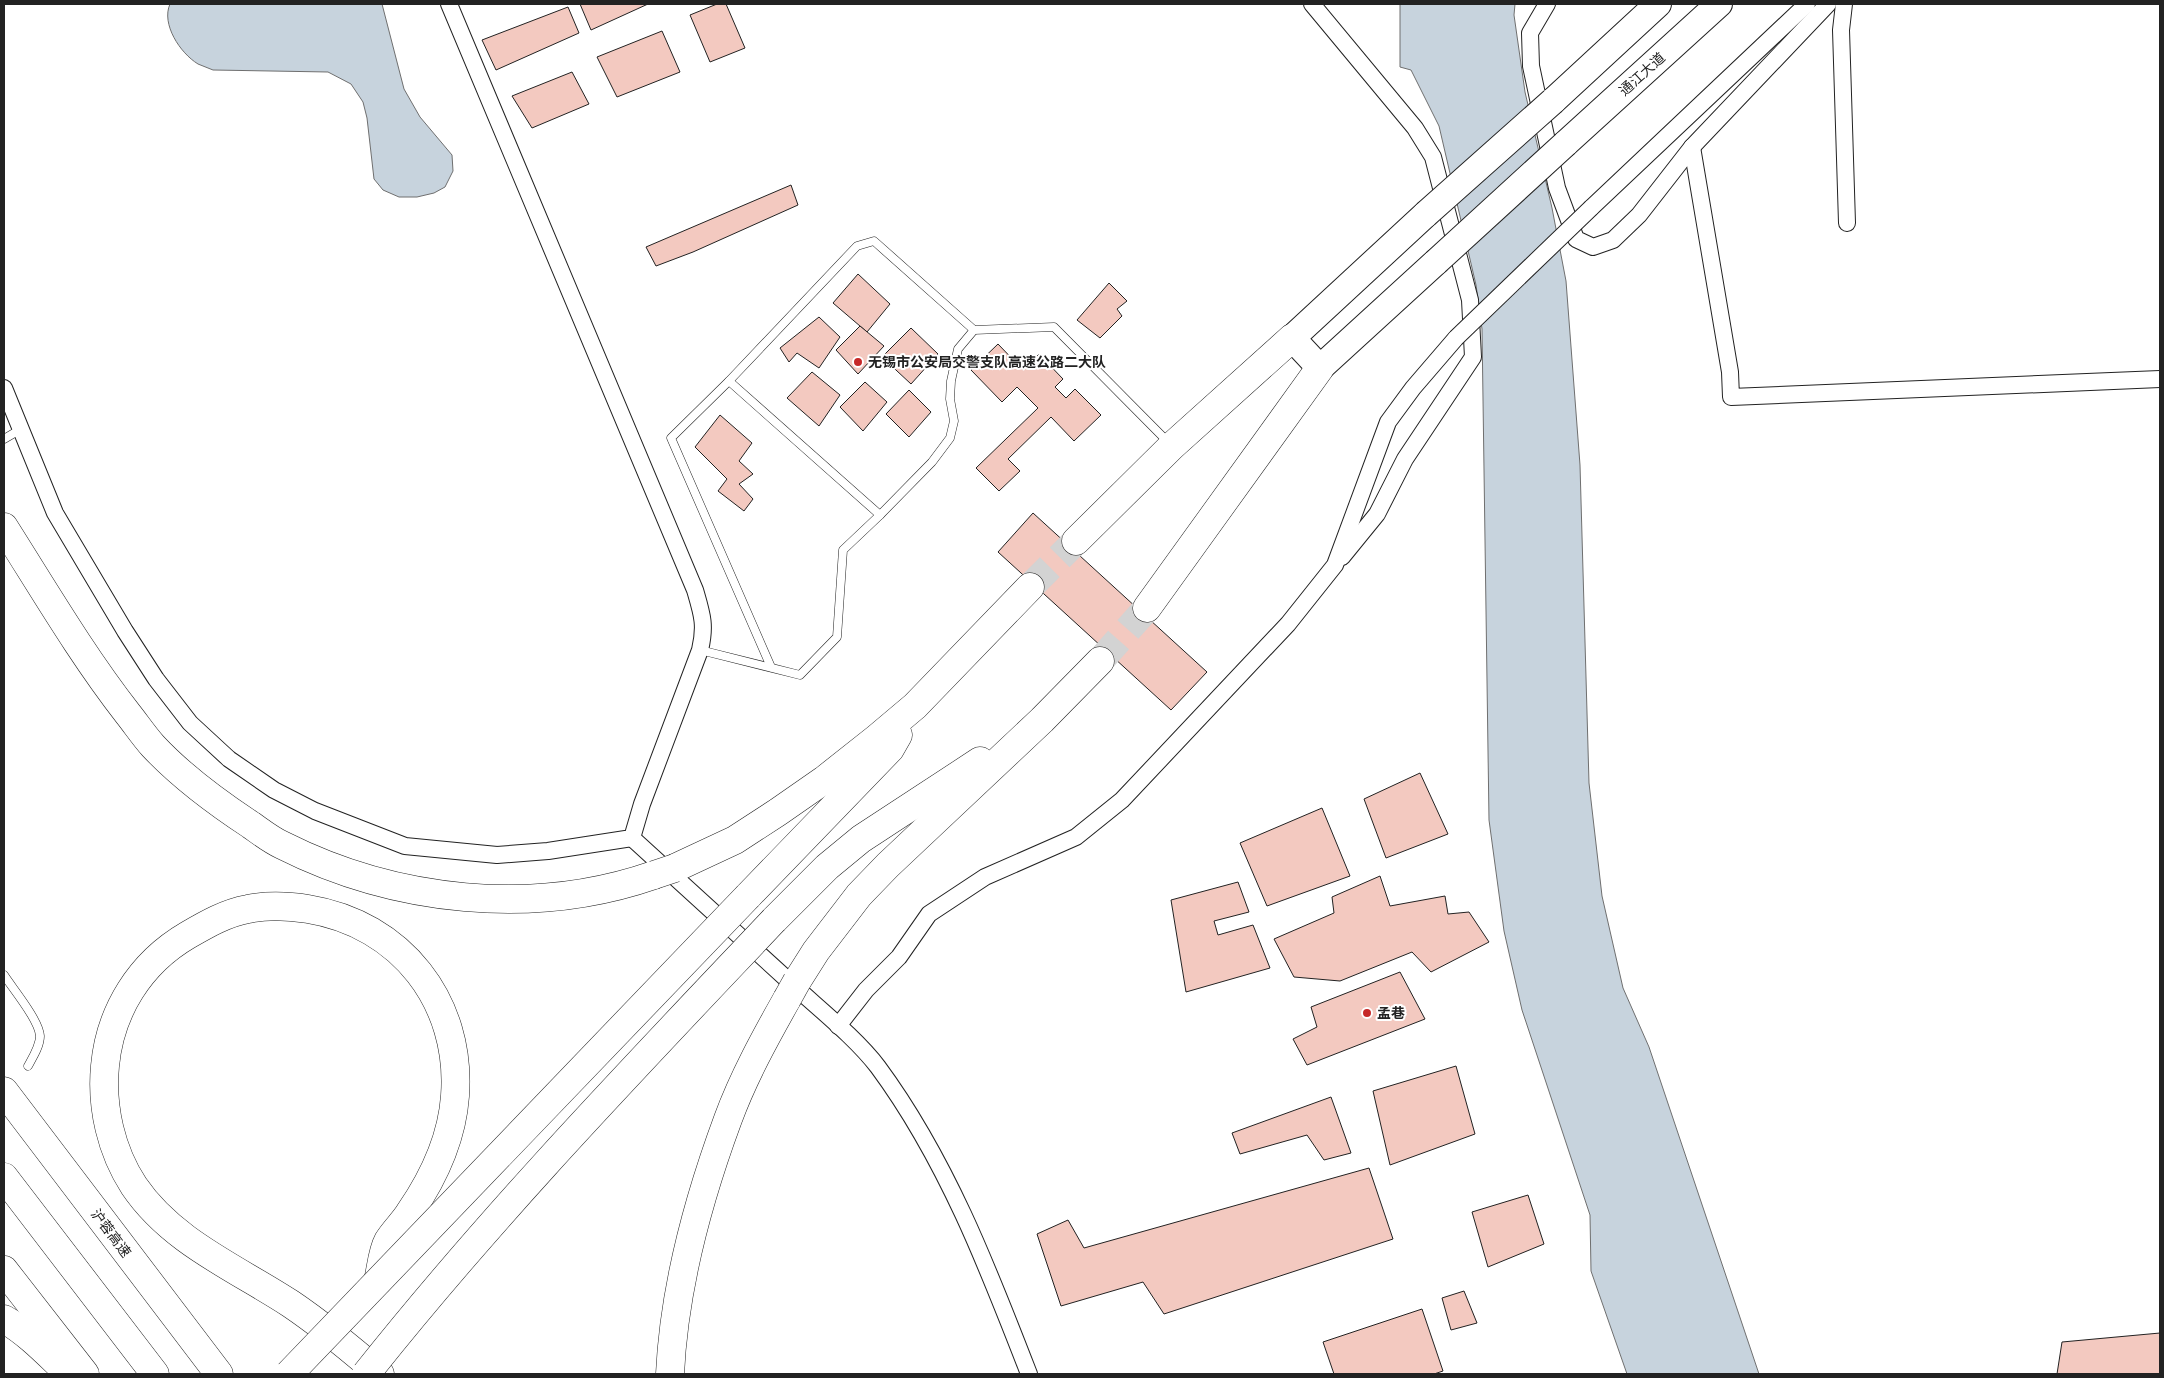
<svg xmlns="http://www.w3.org/2000/svg" width="2164" height="1378" viewBox="0 0 2164 1378" font-family="'IBM Plex Serif','Noto Sans SC',serif">
  <style>
    .water { fill: #c7d3dd; stroke: #6f6f6f }
    .building { fill: #f3c9c0; stroke: #222 }
    .lines { fill: none; stroke-linecap: round; stroke-linejoin: round }
    .motorway-tunnel { stroke: #d3d3d3; stroke-width: 28; stroke-dasharray: 28 14; stroke-linecap: butt }
    .service-casing { stroke: #222; stroke-width: 9 }
    .minor-casing { stroke: #222; stroke-width: 18 }
    .trunk-casing { stroke: #222; stroke-width: 28 }
    .motorway-casing { stroke: #222; stroke-width: 29 }
    .service { stroke: #fff; stroke-width: 8 }
    .minor { stroke: #fff; stroke-width: 16 }
    .trunk { stroke: #fff; stroke-width: 26 }
    .motorway { stroke: #fff; stroke-width: 28 }
    .minor-bridge-casing { stroke: #222; stroke-width: 18; stroke-linecap: butt }
    .trunk-bridge-casing { stroke: #222; stroke-width: 28; stroke-linecap: butt }
    .motorway-bridge-casing { stroke: #222; stroke-width: 29; stroke-linecap: butt }
    .minor-bridge { stroke: #fff; stroke-width: 16 }
    .trunk-bridge { stroke: #fff; stroke-width: 26 }
    .motorway-bridge { stroke: #fff; stroke-width: 28 }
    .poi-dot { fill: #c62828; stroke: #fff; stroke-width: 2 }
    .labels { text-anchor: middle; stroke-width: 4; stroke-linejoin: round; paint-order: stroke }
    .street-label { font-size: 14px; fill: #222; stroke: #fff }
    .poi-label { font-size: 14px; font-weight: bold; fill: #222; stroke: #fff; text-anchor: start }
  </style>
  <rect width="100%" height="100%" fill="#fff"/>
  <g class="water">
    <path d="M170,4H382L404,89L420,117L452,155L453,171L445,187L434,193L417,197H399L383,190L374,179L367,118L363,102L351,84L328,72L213,70C208,68 203,66 198,64C180,53 161,24 170,4Z"/>
    <polygon points="1400,4 1515,4 1514,15 1525,92 1552,208 1566,281 1580,465 1589,783 1602,896 1623,988 1649,1047 1759,1374 1627,1374 1591,1271 1590,1215 1522,1010 1504,931 1489,820 1482,329 1476,285 1439,126 1411,70 1400,67"/>
  </g>
  <g class="building">
    <polygon points="580,4 648,4 591,30"/>
    <polygon points="717,4 726,4 745,48 710,62 690,15"/>
    <polygon points="568,7 579,33 496,70 482,40"/>
    <polygon points="662,31 680,72 617,97 597,57"/>
    <polygon points="572,72 589,104 532,128 512,96"/>
    <polygon points="791,185 798,205 693,252 656,266 646,247"/>
    <polygon points="858,274 890,304 867,332 833,303"/>
    <polygon points="1109,283 1127,301 1117,309 1122,316 1100,338 1077,320"/>
    <polygon points="819,317 840,337 819,368 797,353 789,362 780,348"/>
    <polygon points="860,326 884,346 858,374 836,350"/>
    <polygon points="911,328 938,354 911,384 882,357"/>
    <polygon points="998,344 1023,370 1039,354 1063,379 1055,387 1066,398 1075,389 1101,415 1074,441 1051,417 1008,459 1020,471 999,491 976,468 1038,408 1017,387 1002,402 971,370"/>
    <polygon points="812,372 840,395 819,426 787,398"/>
    <polygon points="865,382 887,402 863,431 840,407"/>
    <polygon points="909,390 931,412 909,437 886,414"/>
    <polygon points="720,415 752,443 739,461 753,474 739,484 753,499 744,511 718,491 727,479 695,447"/>
    <polygon points="1033,513 1207,672 1171,710 998,552"/>
    <polygon points="1420,773 1448,834 1386,858 1364,799"/>
    <polygon points="1322,808 1350,876 1267,906 1240,843"/>
    <polygon points="1380,876 1390,906 1445,896 1448,914 1469,912 1489,942 1431,972 1412,952 1340,981 1294,977 1274,939 1334,913 1332,897"/>
    <polygon points="1238,882 1249,912 1214,921 1218,935 1253,925 1270,968 1186,992 1171,900"/>
    <polygon points="1400,972 1425,1019 1307,1065 1293,1039 1317,1027 1311,1007"/>
    <polygon points="1456,1066 1475,1134 1390,1165 1373,1091"/>
    <polygon points="1331,1097 1351,1153 1324,1160 1307,1135 1240,1154 1232,1133"/>
    <polygon points="1369,1168 1393,1239 1164,1314 1143,1282 1061,1306 1037,1234 1068,1220 1084,1248"/>
    <polygon points="1528,1195 1544,1244 1488,1267 1472,1212"/>
    <polygon points="1464,1291 1477,1323 1451,1330 1442,1298"/>
    <polygon points="1422,1309 1443,1371 1434,1374 1334,1374 1323,1342"/>
    <polygon points="2160,1333 2160,1374 2057,1374 2062,1342"/>
  </g>
  <g class="lines">
    <g class="motorway-tunnel">
      <polyline points="1030,587 1076,541"/>
      <polyline points="1100,661 1147,608"/>
    </g>
    <g class="service-casing">
      <g id="service">
        <polyline points="729,381 857,246 874,241 974,330 1054,327 1169,443"/>
        <polyline points="4,439 21,429"/>
        <polyline points="700,650 800,675 837,637 843,550 880,515 932,462 950,438 954,421 950,399 951,381 958,349 974,330"/>
        <polyline points="771,667 671,438 729,381 880,515"/>
        <path d="M4,975C13,989 39,1020 40,1036C40,1046 33,1057 28,1066"/>
      </g>
    </g>
    <g class="minor-casing">
      <g id="minor">
        <polyline points="1312,4 1415,128 1433,157 1470,300 1473,357 1405,459 1377,514 1342,557"/>
        <polyline points="1547,4 1530,33 1531,66 1557,188 1576,239 1593,247 1613,240 1639,215 1692,147 1828,4"/>
        <polyline points="1844,4 1841,30 1847,223"/>
        <polyline points="1692,147 1730,372 1731,397 2160,379"/>
        <polyline points="1591,208 1807,4"/>
        <path d="M4,388L55,513L125,631L156,679L190,723L229,759L274,790L315,811L405,846L497,855L548,851L632,838L642,804L700,650C706,625 702,614 695,590L449,4"/>
        <path d="M632,838C685,886 738,935 791,983C818,1008 856,1038 878,1067C946,1159 988,1268 1029,1374"/>
        <polyline points="838,1026 866,990 899,957 929,914 985,877 1076,837 1122,800 1288,624 1335,565 1388,422 1413,388 1456,338"/>
      </g>
    </g>
    <g class="trunk-casing">
      <g id="trunk">
        <polyline points="1553,101 1658,4"/>
        <polyline points="1565,144 1719,4"/>
        <polyline points="1426,214 1292,338 1320,368 1436,262"/>
      </g>
    </g>
    <g class="motorway-casing">
      <g id="motorway">
        <path d="M4,527C44,590 82,655 128,714C136,724 144,736 153,746C182,777 216,802 251,825C261,832 271,840 282,845C395,902 533,917 654,875"/>
        <polyline points="1076,541 1172,446 1292,338"/>
        <polyline points="1147,608 1320,368"/>
        <polyline points="675,868 735,840 778,812 824,780 877,738 915,706 1030,587"/>
        <polyline points="748,896 890,749 898,735"/>
        <polyline points="774,920 827,867 861,839 980,761"/>
        <polyline points="797,981 816,951 859,895 888,865 1042,720 1100,661"/>
        <polyline points="4,1091 219,1374"/>
        <polyline points="4,1177 155,1374"/>
        <polyline points="4,1270 85,1374"/>
        <path d="M378,1281C381,1269 382,1252 388,1241C394,1231 404,1222 410,1212C434,1177 452,1139 455,1096C462,1002 401,924 308,909C289,906 267,905 248,909C226,913 207,924 188,935C140,963 110,1011 105,1066C101,1107 111,1151 134,1186C172,1242 236,1268 291,1304C322,1325 351,1349 380,1374"/>
        <path d="M4,1319C27,1332 47,1353 66,1371"/>
        <path d="M670,1374C674,1288 698,1200 728,1119C743,1078 765,1038 787,999"/>
      </g>
    </g>
    <use href="#service" class="service"/>
    <use href="#minor" class="minor"/>
    <use href="#trunk" class="trunk"/>
    <use href="#motorway" class="motorway"/>
    <g class="minor-bridge-casing">
      <polyline id="minor-bridge" points="1456,338 1591,208"/>
    </g>
    <g class="trunk-bridge-casing">
      <g id="trunk-bridge">
        <polyline points="1426,214 1553,101"/>
        <polyline points="1436,262 1565,144"/>
      </g>
    </g>
    <g class="motorway-bridge-casing">
      <g id="motorway-bridge">
        <polyline points="654,875 675,868"/>
        <polyline points="787,999 797,981"/>
        <polyline points="289,1374 748,896"/>
        <path d="M366,1374C493,1214 634,1068 774,920"/>
      </g>
    </g>
    <use href="#minor-bridge" class="minor-bridge"/>
    <use href="#trunk-bridge" class="trunk-bridge"/>
    <use href="#motorway-bridge" class="motorway-bridge"/>
  </g>
  <g class="poi-dot">
    <circle cx="858" cy="362" r="5"/>
    <circle cx="1367" cy="1013" r="5"/>
  </g>
  <g class="labels">
    <g class="street-label">
      <text transform="translate(1642 74) rotate(-42)" y="5">通江大道</text>
      <text transform="translate(111 1233) rotate(53)" y="5">沪蓉高速</text>
    </g>
    <g class="poi-label">
      <text x="868" y="367">无锡市公安局交警支队高速公路二大队</text>
      <text x="1377" y="1018">孟巷</text>
    </g>
  </g>
  <rect width="2164" height="1378" fill="none" stroke="#222222" stroke-width="10"/>
</svg>
